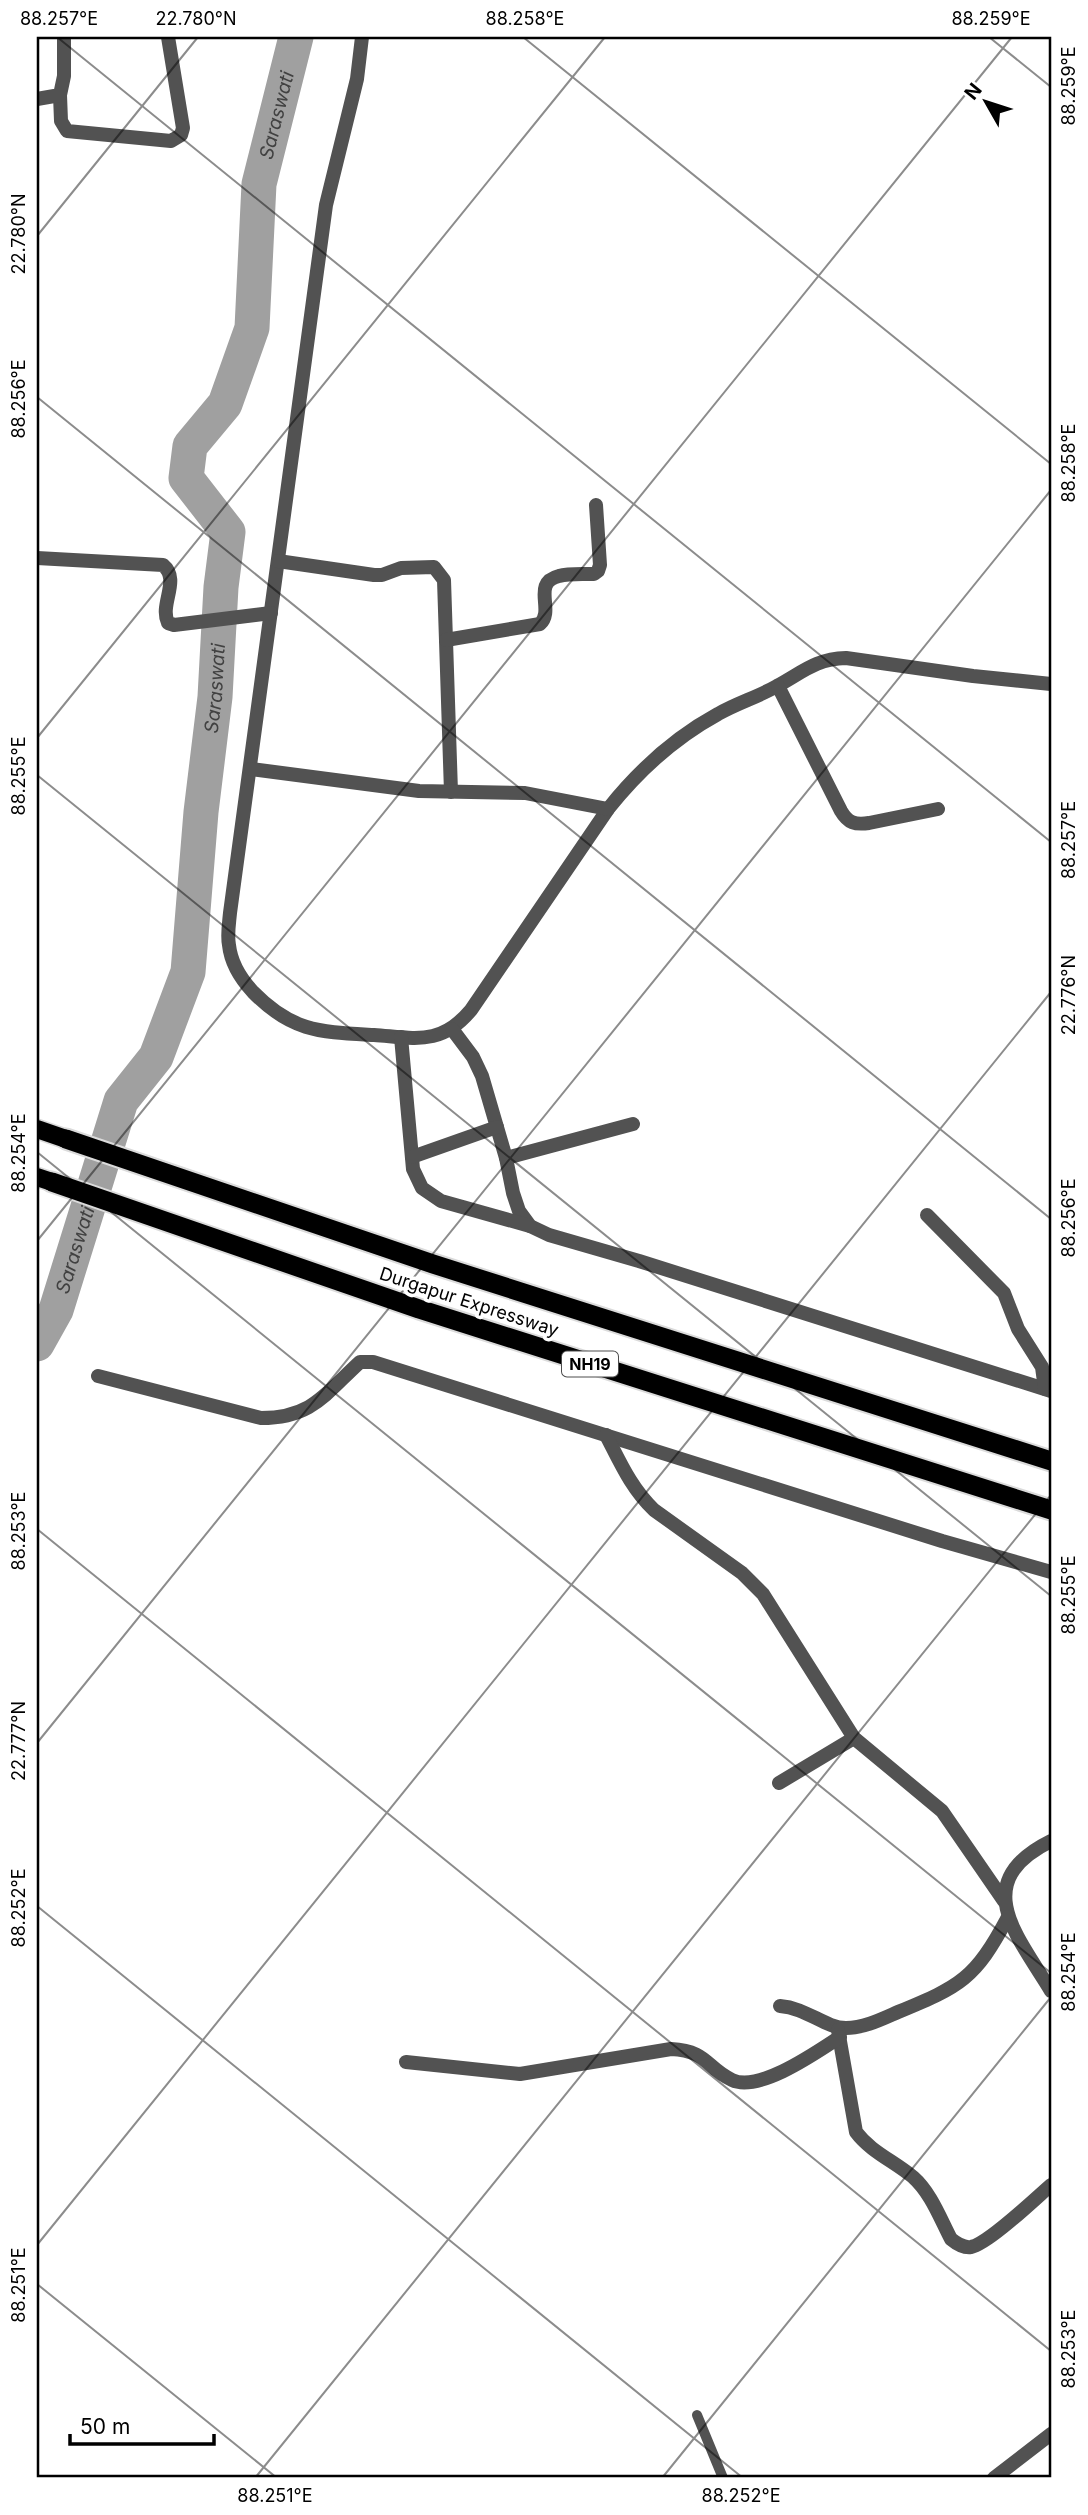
<svg xmlns="http://www.w3.org/2000/svg" width="1088" height="2515" viewBox="0 0 1088 2515" font-family="Inter,sans-serif">
  <style>
    .lines { fill: none; stroke-linecap: round; stroke-linejoin: round }
    .river { stroke: #a0a0a0; stroke-width: 35 }
    .primary-casing { stroke: #dbdbdb; stroke-width: 21 }
    .trunk-casing { stroke: #dbdbdb; stroke-width: 23 }
    .service { stroke: #525252; stroke-width: 10 }
    .minor { stroke: #525252; stroke-width: 14 }
    .primary { stroke: #000; stroke-width: 18 }
    .trunk { stroke: #000; stroke-width: 19 }
    .ticks { fill: none; stroke: #000; stroke-width: 2; stroke-opacity: 0.45 }
    .labels { text-anchor: middle; stroke-width: 7; stroke-linejoin: round; paint-order: stroke }
    .shield { fill: #fff; stroke: #4c4c4c; stroke-width: 2 }
    .shield-label { font-size: 16px; font-weight: bold; fill: #000 }
    .street-label { font-size: 18px; fill: #000; stroke: #fff }
    .water-label { font-size: 19px; font-style: italic; fill: #414141; stroke: #fff }
    .neatline { fill: none; stroke: #000; stroke-width: 2.5 }
    .ticks-label { font-size: 18px; text-anchor: middle; fill: #000 }
  </style>
  <rect width="100%" height="100%" fill="#fff"/>
  <g class="lines">
    <path class="river" id="s1" d="M37,1344L56,1310L121,1101L156,1057L188,972L201,812L215,697L221,587L228,532L186,478L190,446L225,404L252,328L259,184L296,37"/>
    <g class="primary-casing">
      <g id="primary">
        <polyline points="37,1129 66,1139"/>
        <polyline points="37,1177 52,1182"/>
      </g>
    </g>
    <g class="trunk-casing">
      <g id="trunk">
        <polyline points="66,1139 433,1264 1051,1461"/>
        <polyline points="52,1182 419,1309 1051,1510"/>
      </g>
    </g>
    <polyline class="service" points="697,2415 723,2478"/>
    <g class="minor">
      <path d="M362,37L357,79L326,205L230,913C229,924 227,935 229,945C231,964 241,979 253,992C292,1032 320,1032 374,1035C416,1038 441,1046 471,1010L608,809C639,770 674,738 718,714C737,703 758,697 777,686C803,672 815,659 846,658L973,676L1051,684"/>
      <polyline points="60,95 61,121 67,131 171,141 181,135 183,128 168,37"/>
      <polyline points="37,99 60,95 64,76 64,37"/>
      <path d="M37,558L163,565C181,580 159,604 168,623L174,625L271,613"/>
      <polyline points="278,561 374,575 382,575 401,568 434,567 444,580 451,792"/>
      <path d="M446,640L540,624C555,610 531,583 559,576C569,573 583,574 594,574L598,571L600,565L596,505"/>
      <path d="M778,686L841,811C848,823 855,825 869,823L938,809"/>
      <polyline points="251,769 419,791 525,793 608,809"/>
      <polyline points="452,1029 473,1057 482,1076 506,1158 513,1193 519,1211 530,1226 549,1235 639,1261 1051,1391"/>
      <polyline points="401,1037 413,1169 422,1188 441,1201 530,1226"/>
      <polyline points="412,1157 497,1127"/>
      <polyline points="506,1158 633,1124"/>
      <polyline points="927,1215 1004,1293 1018,1329 1042,1367 1045,1389"/>
      <path d="M98,1376L261,1418C312,1418 325,1394 360,1362H373L942,1541L1051,1572"/>
      <path d="M606,1435C620,1462 631,1488 654,1510L742,1573L763,1594L854,1738L942,1811L1004,1901"/>
      <polyline points="779,1783 854,1738"/>
      <path d="M1051,1841C968,1882 1017,1935 1051,1991"/>
      <path d="M780,2006C807,2008 825,2028 846,2028C864,2028 882,2019 898,2012C961,1986 975,1979 1008,1917"/>
      <path d="M838,2030L856,2132C871,2152 894,2161 913,2177C931,2193 940,2218 951,2239C957,2244 963,2248 971,2247C988,2244 1036,2198 1051,2185"/>
      <path d="M406,2062L520,2074L671,2049C708,2051 705,2067 732,2080C759,2093 817,2052 840,2037"/>
      <polyline points="994,2478 1051,2434"/>
    </g>
    <use href="#primary" class="primary"/>
    <use href="#trunk" class="trunk"/>
  </g>
  <path class="ticks" d="M57,37L1051,842M523,37L1051,464M989,37L1051,87M37,236L198,37M37,397L1051,1219M37,738L605,37M37,775L1051,1596M37,1152L1051,1973M37,1241L1012,37M37,1529L1051,2351M37,1743L1051,490M37,1906L743,2478M37,2245L1051,992M37,2284L277,2478M255,2478L1051,1495M662,2478L1051,1997"/>
  <g class="labels">
    <rect class="shield" x="562" y="1351.5" width="56" height="25" rx="5"/>
    <g class="shield-label">
      <text x="590" y="1370">NH19</text>
    </g>
    <g class="street-label">
      <text transform="translate(469 1302) rotate(18)" y="6">Durgapur Expressway</text>
    </g>
    <g class="water-label">
      <text dy="7" stroke="none"><textPath href="#s1" startOffset="1298">Saraswati</textPath></text>
      <text dy="7" stroke="none"><textPath href="#s1" startOffset="690">Saraswati</textPath></text>
      <text dy="7" stroke="none"><textPath href="#s1" startOffset="102">Saraswati</textPath></text>
    </g>
  </g>
  <rect width="1088" height="2515" fill="none" stroke="#ffffff" stroke-width="77"/>
  <g transform="translate(986 102) rotate(309)" stroke="#ffffff" stroke-width="5" paint-order="stroke">
  <path d="M0-5L12 26L0 18L-12 26Z" fill="#000000"/>
  <text y="-10" font-size="19" font-weight="bold" text-anchor="middle" fill="#000000">N</text>
  </g>
  <path d="M70 2434v10h144v-10" fill="none" stroke="#000000" stroke-width="3.5"/>
  <text x="80" y="2434" font-size="21" fill="#000000" stroke="#ffffff" stroke-width="5" paint-order="stroke">50 m</text>
  <rect x="38" y="38" width="1012" height="2438" class="neatline"/>
  <g class="ticks-label">
    <text x="59" y="25">88.257°E</text>
    <text x="196" y="25">22.780°N</text>
    <text x="525" y="25">88.258°E</text>
    <text x="991" y="25">88.259°E</text>
    <text transform="translate(1069 86) rotate(-90)" y="6">88.259°E</text>
    <text transform="translate(19 234) rotate(-90)" y="6">22.780°N</text>
    <text transform="translate(19 399) rotate(-90)" y="6">88.256°E</text>
    <text transform="translate(1069 463) rotate(-90)" y="6">88.258°E</text>
    <text transform="translate(19 776) rotate(-90)" y="6">88.255°E</text>
    <text transform="translate(1069 840) rotate(-90)" y="6">88.257°E</text>
    <text transform="translate(1069 995) rotate(-90)" y="6">22.776°N</text>
    <text transform="translate(19 1153) rotate(-90)" y="6">88.254°E</text>
    <text transform="translate(1069 1218) rotate(-90)" y="6">88.256°E</text>
    <text transform="translate(19 1531) rotate(-90)" y="6">88.253°E</text>
    <text transform="translate(1069 1595) rotate(-90)" y="6">88.255°E</text>
    <text transform="translate(19 1741) rotate(-90)" y="6">22.777°N</text>
    <text transform="translate(19 1908) rotate(-90)" y="6">88.252°E</text>
    <text transform="translate(1069 1972) rotate(-90)" y="6">88.254°E</text>
    <text transform="translate(19 2285) rotate(-90)" y="6">88.251°E</text>
    <text transform="translate(1069 2349) rotate(-90)" y="6">88.253°E</text>
    <text x="275" y="2502">88.251°E</text>
    <text x="741" y="2502">88.252°E</text>
  </g>
</svg>
